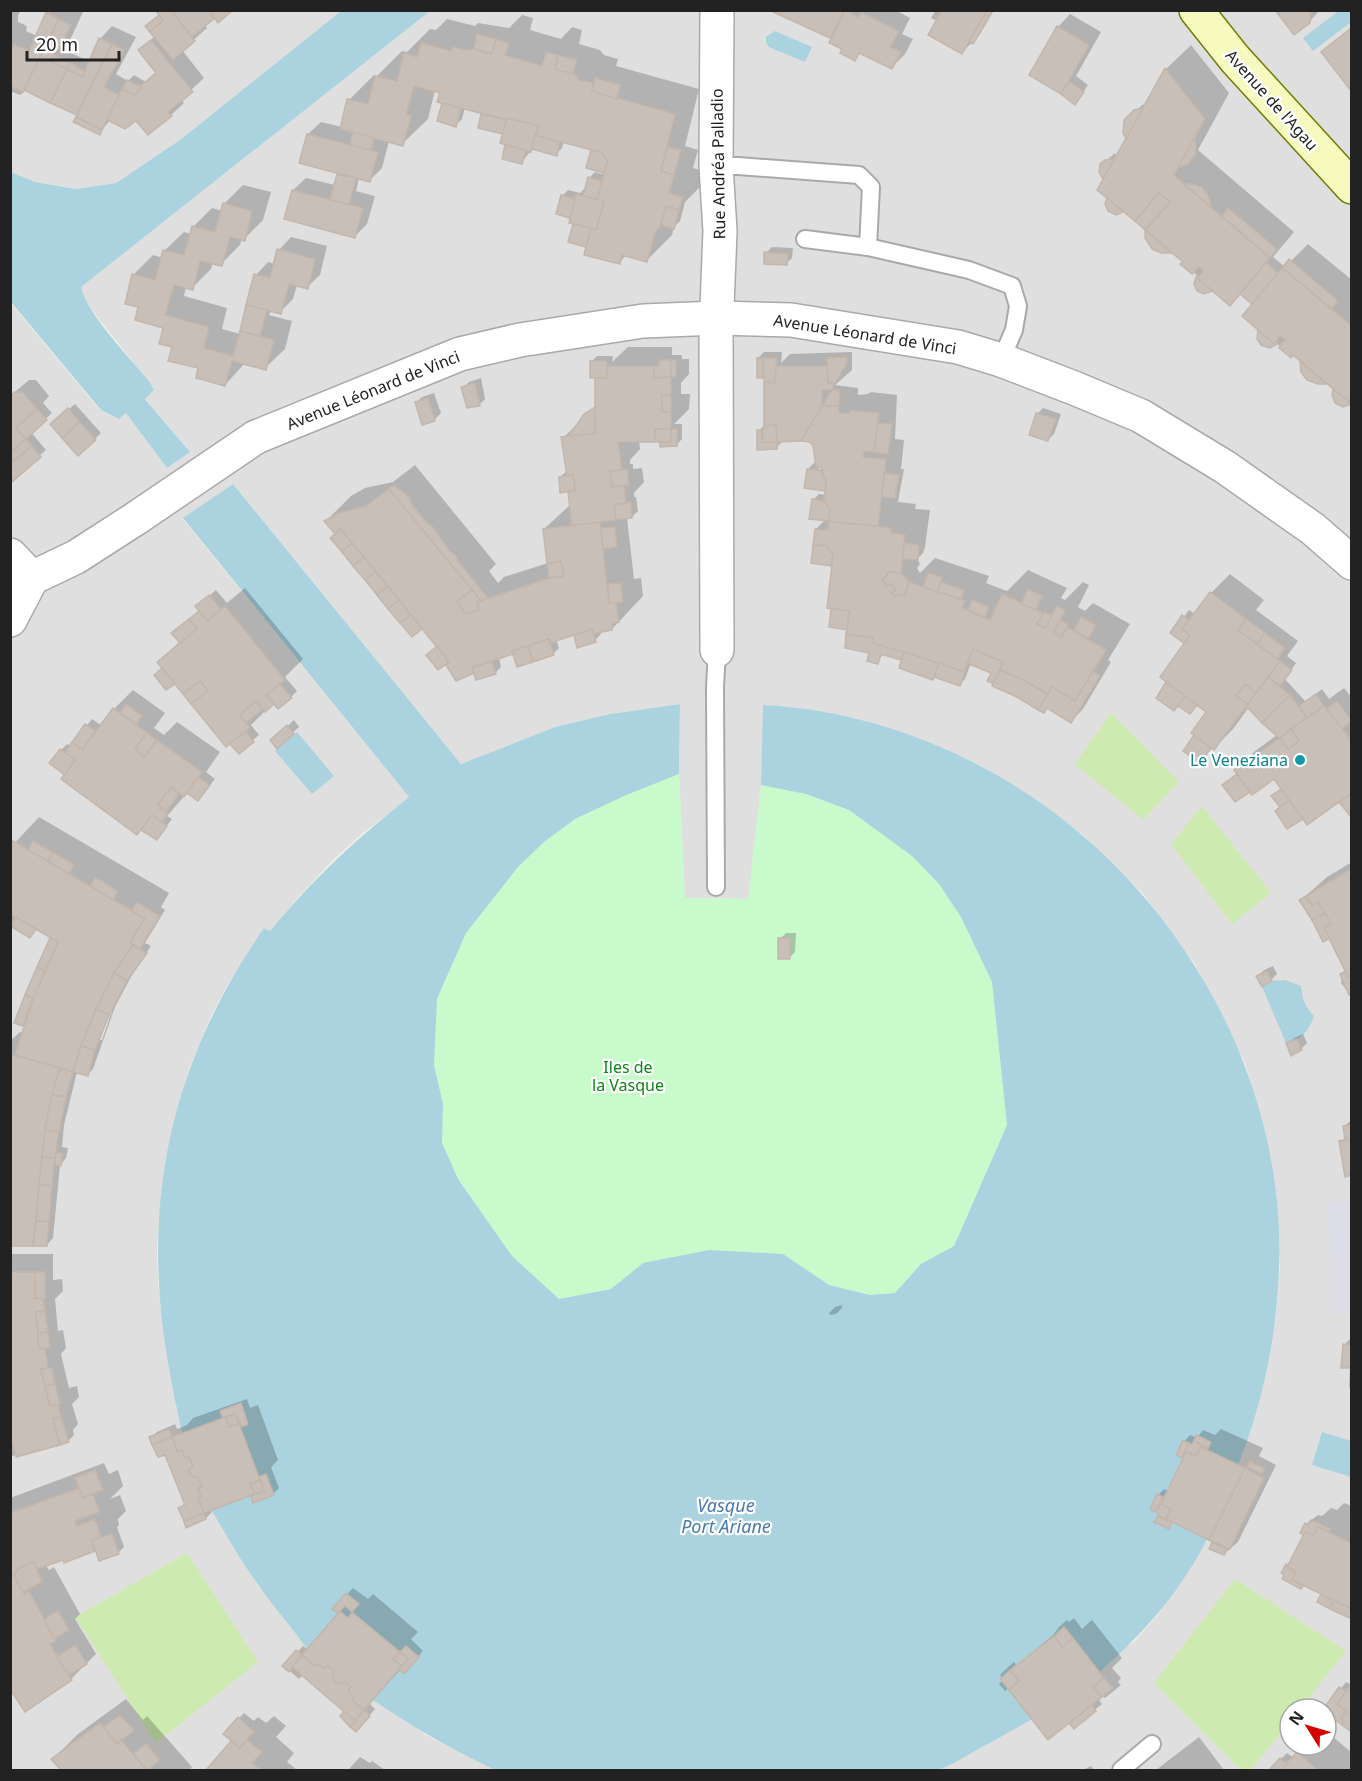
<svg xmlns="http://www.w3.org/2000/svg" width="1362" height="1781" viewBox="0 0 1362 1781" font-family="'Noto Sans',sans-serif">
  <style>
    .residential { fill: #e0dfdf; fill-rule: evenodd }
    .grass { fill: #cdebb0 }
    .park { fill: #c8facc }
    .plaza { fill: #dddde8 }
    .water { fill: #aad3df }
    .shadow { fill: #0003; fill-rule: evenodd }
    .building { fill: #c7bfb8; stroke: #c4b6ab; stroke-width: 1.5 }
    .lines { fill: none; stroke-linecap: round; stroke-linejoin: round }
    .lane-casing { stroke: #a9a9a9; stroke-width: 20 }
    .street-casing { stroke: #a9a9a9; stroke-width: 36 }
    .secondary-casing { stroke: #707d05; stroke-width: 36 }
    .lane { stroke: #fff; stroke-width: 16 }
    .street { stroke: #fff; stroke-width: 33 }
    .secondary { stroke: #f7fabf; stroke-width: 33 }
    .culture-dot { fill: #0f9aa8; stroke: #fff; stroke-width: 2 }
    .labels { text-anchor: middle; stroke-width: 4.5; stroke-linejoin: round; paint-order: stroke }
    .street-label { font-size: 16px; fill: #222; stroke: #fff }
    .culture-label { font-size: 16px; fill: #0d838f; stroke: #fff; text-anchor: end }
    .park-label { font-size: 16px; fill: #0c8416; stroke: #fff }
    .water-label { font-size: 18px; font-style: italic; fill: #4a7aab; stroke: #fff }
  </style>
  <rect width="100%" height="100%" fill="#f2efe9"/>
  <g class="residential">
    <polygon points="10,11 341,11 180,140 116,183 76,189 35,182 11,172"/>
    <path d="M430,11H1351V1770H936L944,1767L1135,1641L1159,1613L1180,1582L1262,1390L1277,1309L1280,1266L1275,1193L1264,1128L1245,1063L1195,964L1143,894L1082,834L1017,787L981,766L945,749L901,732L855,718L810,710L764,705L761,785L749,899L685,898L679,774L680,704L610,714L555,727L461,764L233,484L183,519L409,797L362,834L334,859L295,901L270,931L264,928L227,986L213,1012L190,1066L173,1125L159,1218L157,1251L158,1283L165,1347L177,1411L195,1473L224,1531L258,1586L424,1734L495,1770H11L10,302L100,410L119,419L126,413L167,468L190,452L145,398L154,390L149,382L98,318L84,299L80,287ZM1290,1709H1326V1745H1290Z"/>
  </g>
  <g class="grass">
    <polygon points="1111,713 1179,782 1143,820 1075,764"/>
    <polygon points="1202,806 1271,893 1232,924 1171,844"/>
    <polygon points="187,1553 258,1662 156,1743 75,1617"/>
    <polygon points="1235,1579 1346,1651 1300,1709 1290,1709 1290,1721 1251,1770 1241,1770 1154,1683"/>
  </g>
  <polygon class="park" points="679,774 685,898 748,899 761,785 806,794 849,810 912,856 939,884 961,917 992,982 1007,1125 954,1246 921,1264 895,1293 870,1295 829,1285 783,1254 643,1263 611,1289 559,1299 512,1256 458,1179 441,1143 443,1104 434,1065 437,999 466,933 518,867 544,842 575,819 624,796"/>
  <polygon class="plaza" points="1351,1200 1352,1200 1351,1315 1332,1313 1328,1202"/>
  <g class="water">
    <polygon points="1340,10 1351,11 1351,22 1313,51 1303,38"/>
    <path d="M341,11H430L81,287C87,314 130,358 149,381L154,390L145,399L190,452L167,468L126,413L119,419L101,410L11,302V172L35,182L76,189L116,183L180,140Z"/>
    <polygon points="775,31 812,47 805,62 769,47 766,42 766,37"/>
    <path d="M233,484L461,764L555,727L610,714L680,704L679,774L624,796L575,819L544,842L518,867L466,933L437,999L434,1065L443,1104L442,1143L458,1179L512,1256L559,1299L611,1289L643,1263L709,1250L783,1254L829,1285L870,1295L895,1293L921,1264L954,1246L1007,1125L992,982L961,917L939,884L912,856L849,810L806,794L761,785L763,705C847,709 930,736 1002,778C1172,877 1287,1071 1279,1270C1277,1336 1262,1406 1237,1468C1228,1492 1219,1517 1207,1539C1182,1589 1146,1631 1105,1667C1095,1676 1086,1685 1075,1693C1065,1700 1053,1706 1042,1713C1020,1726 998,1739 975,1751C964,1757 952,1765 940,1769C929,1773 914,1770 902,1770C876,1770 850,1770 824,1770C714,1770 605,1770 495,1770C444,1746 397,1718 352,1685C340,1676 327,1668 316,1658C307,1650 300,1639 293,1630C275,1608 258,1586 242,1561C225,1533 206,1504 194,1472C183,1441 176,1407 170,1374C139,1210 168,1066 264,928L270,931C314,878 355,840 409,797L183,518Z"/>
    <polygon points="297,732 334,776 312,794 275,751"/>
    <path d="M1285,980L1301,986C1302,998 1305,1007 1314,1016C1309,1031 1302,1039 1286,1043L1262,987L1272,981Z"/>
    <polygon points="1322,1432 1351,1441 1351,1477 1312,1465"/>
  </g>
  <g class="shadow">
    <polygon points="10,10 21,10 18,15 18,22 25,25 27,27 26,31 37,36 50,10 83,12 72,36 63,49 90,62 100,39 112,26 136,37 116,74 128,81 134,75 146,82 157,71 140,50 155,36 160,15 156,10 231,10 216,16 205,25 207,28 182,50 204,78 181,99 184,103 171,115 110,120 99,134 79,114 26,90 20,95 10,91"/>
    <polygon points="774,10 895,10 910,18 902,34 913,39 905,54 892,67 862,52 855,59 832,38"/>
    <polygon points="936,10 994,10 979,36 961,53 940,15 935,20 931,18"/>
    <polygon points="1320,10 1309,22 1277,11"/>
    <polygon points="1070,14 1101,32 1076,76 1088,85 1080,97 1062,93 1031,74 1058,27"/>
    <polygon points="522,15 533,18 530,30 561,39 572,27 582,30 579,44 600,50 604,55 618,59 616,66 699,89 685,146 698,150 693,168 707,172 704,183 685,202 680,221 674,227 672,235 647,260 627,255 619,262 589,241 586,245 572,217 558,213 562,196 568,190 580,193 584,189 586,189 589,178 595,172 605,175 592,151 594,149 564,141 562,148 556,154 533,148 522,162 503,157 507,143 504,133 480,127 483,114 485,112 465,107 462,119 456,125 443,104 441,92 435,90 428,119 402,144 389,141 382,168 369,181 359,178 356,191 375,196 367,224 354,237 293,190 306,178 335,185 340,173 308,134 321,122 342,127 349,100 374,75 377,76 402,51 407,52 430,29 436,30 447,19 475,26 478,23 509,28"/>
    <polygon points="1191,45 1229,93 1198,150 1294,232 1273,257 1285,267 1308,244 1352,280 1352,403 1333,395 1335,389 1327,383 1318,383 1303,371 1301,360 1284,341 1279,346 1276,343 1270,346 1259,339 1260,297 1241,293 1199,278 1185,262 1171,251 1157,250 1147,237 1146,229 1123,211 1113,213 1108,199 1108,172 1104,176 1103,163 1114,154 1119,154 1127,139 1126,121 1142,105 1147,103 1166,69"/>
    <polygon points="243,185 271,192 263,220 244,239 242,238 240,245 221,264 213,262 211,269 192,288 186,287 184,296 227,308 222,329 240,334 256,275 268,262 275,264 279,250 291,237 327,246 320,275 307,287 297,285 293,299 280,312 271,310 269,315 292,321 285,349 265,368 245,363 225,385 174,346 164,326 140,306 134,274 153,255 163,258 164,251 184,232 191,234 193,227 212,208 222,211 224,204"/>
    <polygon points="772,247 793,248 792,258 786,264 766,253"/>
    <polygon points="628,347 672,347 672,355 682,355 682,359 689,359 689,374 681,383 681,394 690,394 689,409 674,424 682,424 682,439 676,445 661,440 639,440 640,449 630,460 630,464 633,464 633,469 642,468 644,482 634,493 634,497 636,497 638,511 632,517 627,518 634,579 641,578 643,596 612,629 600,631 601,634 595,640 575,633 556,639 559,648 553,654 514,653 499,658 501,667 495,673 474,671 453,659 438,646 422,626 412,635 326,521 351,496 365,488 393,482 415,465 496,564 489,571 498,583 504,577 548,563 544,529 571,504 569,492 573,489 560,477 567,471 563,438 597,405 597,376 591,362 597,356 613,356 612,362"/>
    <polygon points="764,352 782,352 781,363 790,354 852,352 852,370 835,385 858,388 858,395 868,394 871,392 897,395 895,439 904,440 901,469 904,469 898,502 916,504 915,509 930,510 925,547 923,553 917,559 920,564 917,568 920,573 935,558 989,576 986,583 1007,591 1028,570 1067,588 1061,598 1065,600 1083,582 1089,585 1078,607 1085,611 1093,603 1130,624 1108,660 1111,662 1083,709 1071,721 1048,707 1044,712 993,673 971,663 965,679 959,685 935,676 933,678 903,659 884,653 877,662 871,652 832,610 834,608 834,561 831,564 816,529 826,519 813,500 819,494 826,495 827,489 806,487 808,469 814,463 817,464 825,485 828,485 819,463 815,446 811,440 783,441 777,447 758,448 758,431 765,425 766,377 759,376 758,358"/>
    <polygon points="481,378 485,399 479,405 463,388 469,382"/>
    <polygon points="29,380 36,380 49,396 43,403 52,413 31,432 46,450 12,479 10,477 10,396"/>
    <polygon points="434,393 441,413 435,419 423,423 416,403 422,397"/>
    <polygon points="75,404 101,433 95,439 58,418"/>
    <polygon points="1043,408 1061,414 1054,434 1048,440 1037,414"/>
    <polygon points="1230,574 1264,600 1256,610 1298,641 1287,656 1296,663 1285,679 1306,702 1322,689 1329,699 1344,688 1352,698 1351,815 1339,800 1303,817 1281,807 1273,796 1282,788 1274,777 1238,773 1236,770 1255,751 1277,735 1249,707 1233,729 1214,748 1212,747 1200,761 1185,750 1208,711 1198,704 1189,713 1178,704 1158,698 1169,682 1186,644 1172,632 1189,610 1195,614 1211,593"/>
    <polygon points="245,588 303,659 285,677 297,691 291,697 274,702 251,725 259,735 239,752 237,739 159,662 180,641 200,610 203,601 216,590 227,603"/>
    <polygon points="133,690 165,713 154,728 164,735 177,722 220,752 206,772 215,779 198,799 188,792 167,816 172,819 156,839 66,774 61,750 67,744 71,747 92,719 102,726 114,709"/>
    <polygon points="294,720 299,727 277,746 278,735"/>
    <path d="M39,817L169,893L161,907L165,910L145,943L151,946L133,973L115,1007L93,1069L87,1075L77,1072L64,1125L62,1147L68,1148L66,1158L60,1165L53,1238L47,1245L10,1244V1041L20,1032L24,1033L28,1020L23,1025L16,1022L53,937L37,928L30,936L10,924V848ZM110,1007L113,1008L102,1040H100L102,1032Z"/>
    <polygon points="1352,862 1352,993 1349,993 1341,983 1342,976 1347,971 1330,936 1301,900 1327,877"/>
    <polygon points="786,933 796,933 795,952 789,958 780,939"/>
    <polygon points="1273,966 1277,974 1271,980 1258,976 1264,970"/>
    <polygon points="1303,1034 1307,1043 1301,1049 1288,1044 1294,1038"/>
    <polygon points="1352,1119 1352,1174 1341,1142 1346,1136 1344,1127"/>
    <polygon points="10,1254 53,1254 53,1280 62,1279 63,1291 55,1299 58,1331 63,1330 66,1348 61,1354 69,1388 77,1386 79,1397 72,1404 78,1424 73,1430 74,1435 68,1441 12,1456 10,1451"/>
    <polygon points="842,1305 842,1308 836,1314 830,1315 829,1313 835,1307"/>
    <polygon points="1350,1339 1352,1339 1352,1388 1349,1387 1350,1367 1343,1366 1344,1345"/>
    <polygon points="247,1399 250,1408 258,1405 278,1460 271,1467 279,1488 273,1494 253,1496 257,1492 210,1509 212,1512 206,1518 180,1508 186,1502 165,1453 151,1438 157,1432 175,1424 177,1429 187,1425 193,1418"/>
    <polygon points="1221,1429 1263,1448 1259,1456 1276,1465 1238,1542 1224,1554 1211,1548 1214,1540 1174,1521 1168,1527 1158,1495 1164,1489 1169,1492 1185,1458 1185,1441 1190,1435 1197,1438 1203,1430 1215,1435"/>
    <polygon points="104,1463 109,1474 118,1470 123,1486 110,1499 120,1495 126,1511 118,1519 119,1525 117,1527 124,1547 118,1553 96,1548 46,1565 49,1570 54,1567 80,1614 75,1619 96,1654 71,1679 10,1685 10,1498"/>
    <polygon points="1344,1503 1352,1506 1352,1617 1322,1595 1323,1594 1304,1584 1301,1587 1284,1578 1286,1574 1283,1573 1287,1564 1286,1568 1289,1568 1308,1528 1302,1532 1306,1524 1318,1515 1322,1516 1331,1508 1337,1510"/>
    <polygon points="353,1588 368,1599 373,1594 418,1632 411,1639 423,1651 410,1666 401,1669 377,1695 370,1704 375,1709 362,1724 303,1675 299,1679 284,1666 303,1646 309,1650 340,1613 334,1608"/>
    <polygon points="1074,1618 1082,1629 1092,1620 1122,1658 1112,1668 1121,1678 1118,1682 1121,1685 1105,1698 1102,1695 1098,1699 1102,1704 1074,1727 1070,1721 1009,1688 1005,1691 999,1684 1003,1680 1000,1675 1006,1669 1014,1662 1017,1666 1054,1634 1059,1627 1067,1620 1069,1622"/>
    <polygon points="1346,1682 1352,1685 1335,1713 1327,1707"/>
    <polygon points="126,1699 143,1720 147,1716 192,1767 190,1770 63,1770 53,1759 78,1734"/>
    <polygon points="244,1713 254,1721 258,1717 266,1723 274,1716 286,1726 276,1737 294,1753 287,1762 296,1769 295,1770 208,1770 234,1741 239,1718"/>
    <polygon points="1326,1731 1352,1753 1352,1770 1284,1770 1291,1762 1289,1760 1279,1770 1270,1770 1287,1753 1294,1758 1307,1745 1326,1745"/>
    <polygon points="1199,1737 1224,1770 1156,1770"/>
    <polygon points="360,1757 370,1763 372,1761 385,1770 348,1770"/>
    <polygon points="1091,1766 1094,1770 1083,1770"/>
  </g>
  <g class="building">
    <polygon points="155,10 171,10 195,41 173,60 150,32 163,20"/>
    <polygon points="171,10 209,10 215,18 192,37"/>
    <polygon points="209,10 233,10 218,23"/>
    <polygon points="845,10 830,38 771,11 772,10"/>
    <polygon points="845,10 858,17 861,12 899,31 890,47 901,52 892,69 859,53 855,61 840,53 842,49 829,43"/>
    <polygon points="942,10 993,10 989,17 985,14 962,54 928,35"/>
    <polygon points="1275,10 1311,10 1310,23 1294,35"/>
    <polygon points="46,12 59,19 23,92 10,86 10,51 14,44 29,51"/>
    <polygon points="985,14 989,17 973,44 969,41"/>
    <polygon points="159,15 163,20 150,32 145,26"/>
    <polygon points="59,19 71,25 59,50 57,49 51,62 67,69 50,103 24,90"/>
    <polygon points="1057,26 1089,45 1061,94 1029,75"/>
    <polygon points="1350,29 1352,31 1352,92 1321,52"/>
    <polygon points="477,34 496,39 492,54 474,49"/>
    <polygon points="99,38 112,44 77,115 50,103 67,69 82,77"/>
    <polygon points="496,39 509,43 505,55 542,66 546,52 558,55 555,69 575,74 579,80 594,83 592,91 675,114 661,171 674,175 669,193 683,197 679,210 666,206 660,227 656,230 647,262 622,255 620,264 584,255 591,228 596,230 604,201 597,200 607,161 603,153 535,135 538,126 507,118 507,120 437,102 440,93 414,86 406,114 411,116 403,146 340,129 347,99 368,104 375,76 397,81 404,53 417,57 421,43 451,51 452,47 466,50 474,49 492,54"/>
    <polygon points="151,40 193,92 168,112 172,116 148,135 136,121 125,129 107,120 122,89 134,95 142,88 140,86 156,73 138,50"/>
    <polygon points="112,44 124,50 104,87 119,95 102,130 76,117"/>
    <polygon points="54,55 70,63 67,69 51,62"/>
    <polygon points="558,55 577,60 573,74 555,69"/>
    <polygon points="70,63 85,71 82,77 67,69"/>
    <polygon points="1165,68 1205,119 1174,175 1270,258 1230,306 1197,278 1203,271 1199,267 1192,274 1180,264 1183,262 1145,230 1170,202 1159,193 1135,221 1097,190"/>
    <polygon points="595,78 620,85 617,99 592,91"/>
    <polygon points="127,80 140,86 142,88 134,95 122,89"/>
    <polygon points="1069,81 1084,92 1075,105 1061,94"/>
    <polygon points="442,103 461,108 456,127 437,121"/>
    <polygon points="1143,108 1126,139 1123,133 1124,120 1134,110"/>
    <polygon points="481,114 507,120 503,134 478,128"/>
    <polygon points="76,117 102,130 100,135 73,122"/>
    <polygon points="507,118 538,126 531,152 500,143"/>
    <polygon points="353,132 374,138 371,151 350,145"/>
    <polygon points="307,134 378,152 370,182 299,163"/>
    <polygon points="535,135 560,142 557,156 532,149"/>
    <polygon points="1195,137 1196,154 1188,164 1178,168"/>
    <polygon points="505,145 526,150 522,164 502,159"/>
    <polygon points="667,147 681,150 674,175 661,171"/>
    <polygon points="591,150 603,153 607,161 604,173 586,168"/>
    <polygon points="1114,159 1103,179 1099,172 1100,164 1105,160"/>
    <polygon points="337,174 356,178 349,205 330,200"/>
    <polygon points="588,177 602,181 597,200 583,196"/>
    <polygon points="1184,184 1193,184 1202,187 1209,197 1211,207"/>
    <polygon points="292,190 363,208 355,238 284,219"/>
    <polygon points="1159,193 1170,202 1145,230 1135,221"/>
    <polygon points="576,194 604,201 596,230 569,223"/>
    <polygon points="561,195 575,199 570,218 556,214"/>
    <polygon points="1107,198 1123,212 1116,215 1108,211 1105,204"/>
    <polygon points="223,203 252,211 245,241 230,237 222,266 200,261 193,290 174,285 165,315 209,327 204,348 233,356 240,331 274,340 266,370 232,361 225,386 196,378 198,368 168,361 172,347 159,344 163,328 135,320 138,307 125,304 132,274 155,280 163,250 184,255 192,226 215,232"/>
    <polygon points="666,206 679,210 674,229 661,225"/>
    <polygon points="1228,208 1277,249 1270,258 1222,216"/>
    <polygon points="573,224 591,228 586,247 568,242"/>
    <polygon points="1145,230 1172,253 1161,253 1152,249 1145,238"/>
    <polygon points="277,249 315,259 308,289 289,284 281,314 246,305 254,274 270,278"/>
    <polygon points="764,252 788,254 787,265 764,264"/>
    <polygon points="1289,259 1338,301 1332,309 1282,268"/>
    <polygon points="1266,262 1278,273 1252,304 1240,294"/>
    <polygon points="1282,268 1352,326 1352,401 1350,403 1293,355 1291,358 1279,348 1285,340 1280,336 1274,344 1242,316"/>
    <polygon points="1196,277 1197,278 1213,291 1204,294 1197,291 1194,284"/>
    <polygon points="246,305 267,310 260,336 240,331"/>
    <polygon points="1258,330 1274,344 1276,345 1270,348 1261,345 1257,339"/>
    <polygon points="847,357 847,363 835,383 828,383 827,358"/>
    <rect x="757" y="358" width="6" height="20"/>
    <polygon points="763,358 777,358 775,383 764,382"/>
    <polygon points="659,360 671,360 671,377 654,378 654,366 659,366"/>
    <rect x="671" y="360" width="5" height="17"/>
    <rect x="590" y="361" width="17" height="17"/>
    <polygon points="1300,361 1327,384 1318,384 1307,380 1301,372"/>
    <polygon points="607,366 654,366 654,378 671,377 671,395 662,395 662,412 671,412 671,429 655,429 655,442 618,442 622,470 610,471 612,487 624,486 626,503 614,505 616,520 572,526 568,492 575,490 573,475 567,476 561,437 595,433 595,378 607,378"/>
    <polygon points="776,366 827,366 828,383 835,383 832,390 822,390 822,406 801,441 777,442 776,425 764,426 764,382 775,383"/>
    <polygon points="475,383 480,406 467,408 461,387"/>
    <polygon points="1333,389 1350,403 1351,404 1343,407 1335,403 1332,395"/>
    <polygon points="832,390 840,390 839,406 822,406"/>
    <polygon points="15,392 23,392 37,409 16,428 26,439 10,453 10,396"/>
    <rect x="662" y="395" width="9" height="17"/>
    <polygon points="428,398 435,421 422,425 415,402"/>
    <polygon points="822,406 839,406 839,413 850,413 850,410 879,413 874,452 864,451 863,457 886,459 878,527 829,521 830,509 824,501 826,483 821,467 816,467 813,446 810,442 801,441"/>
    <polygon points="595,407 595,433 569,436 584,414"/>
    <polygon points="68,408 80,422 62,438 50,424"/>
    <polygon points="37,409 47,420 26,439 16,428"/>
    <polygon points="1036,413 1056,419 1048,441 1029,435"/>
    <polygon points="80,422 96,440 78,456 62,438"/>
    <polygon points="878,423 892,424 888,454 874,452"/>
    <polygon points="776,425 777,442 762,442 764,426"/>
    <rect x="655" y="429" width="16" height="13"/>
    <polygon points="671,429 677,429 677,446 660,447 660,442 671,442"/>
    <polygon points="757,430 762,430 762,442 777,442 777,449 757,450"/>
    <polygon points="26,439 32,446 10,464 10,453"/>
    <polygon points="32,446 41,457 12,482 10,464"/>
    <polygon points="627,469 629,485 612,487 610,471"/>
    <polygon points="807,469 821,470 826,483 825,491 804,488"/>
    <polygon points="884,473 899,475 895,498 882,497"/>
    <polygon points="573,475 575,490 560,493 559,477"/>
    <polygon points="394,485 409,497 412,504 426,522 432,526 450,551 456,555 458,561 488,598 481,601 389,489"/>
    <polygon points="389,489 472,590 457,602 466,614 479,610 477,602 549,578 564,576 561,561 547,564 543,529 600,522 609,603 616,602 619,622 612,623 612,630 593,634 592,629 550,643 549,639 512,651 513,654 472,668 474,673 456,681 446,665 449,662 341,529 335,534 324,521 339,513 366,506"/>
    <polygon points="812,499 824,501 830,509 829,521 809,519"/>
    <polygon points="631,502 632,518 616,520 614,505"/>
    <polygon points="829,521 891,528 891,533 905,535 901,573 887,572 887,576 882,580 887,586 891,583 896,590 892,593 895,597 900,594 905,595 909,582 965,601 962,608 990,620 1002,594 1043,613 1037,624 1045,628 1057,606 1065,610 1054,633 1062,637 1067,627 1106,650 1075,701 1052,687 1048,694 1025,681 1000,670 1003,662 973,649 965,672 872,643 873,638 846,634 849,611 827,608 833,555 826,546 813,545 815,529 828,530"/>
    <polygon points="615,527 617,547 603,549 601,528"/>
    <polygon points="341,529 352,543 342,552 330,538"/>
    <polygon points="352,543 364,557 353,566 342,552"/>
    <polygon points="904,543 919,545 918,560 903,559"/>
    <polygon points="813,545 826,546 833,555 831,566 811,563"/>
    <polygon points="364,557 376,572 365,580 353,566"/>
    <polygon points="561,561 564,576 549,578 547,564"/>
    <polygon points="376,572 388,586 377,595 365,580"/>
    <polygon points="887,572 901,573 909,582 905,595 900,594 895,597 892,593 896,590 891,583 887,586 882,580 887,576"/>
    <polygon points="928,573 942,577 938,592 923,587"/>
    <polygon points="941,582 964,590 961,599 938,592"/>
    <polygon points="621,583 623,602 609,603 608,584"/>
    <polygon points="388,586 399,600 388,609 377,595"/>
    <polygon points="1028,589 1042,596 1036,610 1021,604"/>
    <polygon points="472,590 481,601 477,602 479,610 466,614 457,602"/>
    <polygon points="1210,592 1246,619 1238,630 1280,661 1256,693 1245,684 1236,696 1248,704 1214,750 1191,733 1206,712 1160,677 1190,635 1182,629"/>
    <polygon points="209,595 221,609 207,621 195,606"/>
    <polygon points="399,600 411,615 400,623 388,609"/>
    <polygon points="972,600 989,607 985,617 968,610"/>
    <polygon points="225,606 285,680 266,695 274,704 265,712 256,701 240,715 250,728 226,747 191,704 208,691 200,681 183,694 157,662 197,629 189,619 199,611 207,621"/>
    <polygon points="831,609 849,611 847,630 829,627"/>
    <polygon points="1044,612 1052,616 1045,628 1037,624"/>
    <polygon points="411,615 422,629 412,637 400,623"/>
    <polygon points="1182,615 1189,620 1182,629 1190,635 1185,644 1170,633"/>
    <polygon points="1081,617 1096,625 1088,639 1074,630"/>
    <polygon points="189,619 197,629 180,643 171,633"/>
    <polygon points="1246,619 1265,633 1257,644 1238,630"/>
    <polygon points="1060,620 1068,624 1062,637 1054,633"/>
    <polygon points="592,629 596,642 577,648 574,635"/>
    <polygon points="1265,633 1285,648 1277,659 1257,644"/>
    <polygon points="846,634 873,638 872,643 904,652 901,660 881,654 878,664 867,661 869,653 845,648"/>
    <polygon points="549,639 554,655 533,662 528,646"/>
    <polygon points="437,646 449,662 438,670 426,655"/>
    <polygon points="528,646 533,662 517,667 512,651"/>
    <polygon points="973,649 1003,662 994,684 987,681 991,673 967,663"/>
    <polygon points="904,652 939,663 933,680 899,668"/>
    <polygon points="492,661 496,674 476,680 472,668"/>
    <polygon points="1280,661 1292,670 1280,686 1268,677"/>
    <polygon points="939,663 965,672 960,686 934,677"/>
    <polygon points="162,668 175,684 166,690 154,675"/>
    <polygon points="1000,670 1025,681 1048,694 1038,710 1017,697 992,686"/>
    <polygon points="1093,671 1100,676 1071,723 1047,708 1044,713 1038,710 1052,687 1075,701"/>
    <polygon points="1268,677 1290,695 1262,723 1246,706"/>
    <polygon points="200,681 208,691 191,704 183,694"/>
    <polygon points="1166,682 1185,696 1174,711 1156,698"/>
    <polygon points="280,684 292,698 278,709 266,695"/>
    <polygon points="1245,684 1256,693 1248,704 1236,696"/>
    <polygon points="1316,694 1324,706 1307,718 1299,706"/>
    <polygon points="1290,695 1307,718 1279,738 1262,723"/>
    <polygon points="1185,696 1197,705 1190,714 1178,706"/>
    <polygon points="256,701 263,709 246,723 240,715"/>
    <polygon points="1337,701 1352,721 1342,729 1326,709"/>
    <polygon points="126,704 142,716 136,724 120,713"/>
    <polygon points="1324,706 1352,741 1352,799 1349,795 1307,825 1274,779 1252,795 1234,770 1280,738 1288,749 1299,741 1291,729"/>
    <polygon points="113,708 147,733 135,749 144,757 157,740 202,772 184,797 171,787 158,805 168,813 162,822 152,815 137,835 61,779 75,760 65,753 72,742 82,750"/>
    <polygon points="85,724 96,731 82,750 72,742"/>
    <polygon points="287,725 294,734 277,749 270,740"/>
    <polygon points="1291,729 1299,741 1288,749 1280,738"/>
    <polygon points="245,731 254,742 239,754 230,744"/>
    <polygon points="147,733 157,740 144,757 135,749"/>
    <polygon points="1194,735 1211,748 1200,763 1183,751"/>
    <polygon points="60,749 75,760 65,775 49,763"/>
    <polygon points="1237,774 1250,792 1235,802 1222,785"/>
    <polygon points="198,777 210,785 198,801 187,793"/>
    <polygon points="171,787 179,794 166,812 158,805"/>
    <polygon points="1281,789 1289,800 1280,807 1271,796"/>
    <polygon points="1349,795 1352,799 1351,817 1339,802"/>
    <polygon points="1289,800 1303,819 1287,829 1275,811"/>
    <polygon points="152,815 167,826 157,840 141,830"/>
    <polygon points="13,841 145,918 130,943 133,945 114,973 96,1009 81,1046 73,1072 15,1055 33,999 58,942 10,914 10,845"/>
    <polygon points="33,841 53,852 48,861 28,850"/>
    <polygon points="53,852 74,865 69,874 48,861"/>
    <polygon points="1352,868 1352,975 1348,977 1324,928 1331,924 1318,902 1312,906 1306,896"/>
    <polygon points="95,877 118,891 113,900 90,886"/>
    <polygon points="1306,896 1312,906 1318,902 1325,913 1312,920 1299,900"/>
    <polygon points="137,902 160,916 140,949 130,943 145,918 132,911"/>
    <polygon points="1325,913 1331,924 1324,928 1330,938 1323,942 1312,920"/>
    <polygon points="16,917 36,929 30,938 10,926"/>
    <polygon points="50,938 58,942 45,971 37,967"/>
    <rect x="778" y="938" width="12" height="21"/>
    <polygon points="133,945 147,953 127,981 114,973"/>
    <polygon points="37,967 45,971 33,999 25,995"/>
    <polygon points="1267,971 1272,981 1262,987 1256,976"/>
    <polygon points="1346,971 1348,977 1352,975 1352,994 1349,995 1340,974"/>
    <polygon points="114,973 127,981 109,1015 96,1009"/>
    <polygon points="25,995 33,999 23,1026 14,1023"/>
    <polygon points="96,1009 109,1015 95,1050 81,1046"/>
    <polygon points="1297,1039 1302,1050 1291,1056 1286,1043"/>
    <polygon points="81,1046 95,1050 88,1076 73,1072"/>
    <polygon points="10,1054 60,1068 45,1130 33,1246 10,1246"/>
    <polygon points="60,1068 73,1072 66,1097 52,1095"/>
    <polygon points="52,1095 66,1097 59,1132 45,1130"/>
    <polygon points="1352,1124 1352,1139 1345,1140 1343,1126"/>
    <polygon points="45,1130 59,1132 55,1158 42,1157"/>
    <polygon points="1352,1139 1352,1175 1345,1177 1339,1141"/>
    <polygon points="56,1152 63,1153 61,1166 54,1165"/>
    <polygon points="42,1157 55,1158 52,1186 39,1185"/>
    <polygon points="39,1185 52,1186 49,1222 36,1221"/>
    <polygon points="36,1221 49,1222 47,1246 33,1246"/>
    <polygon points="10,1272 35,1272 35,1298 43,1298 45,1311 36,1312 39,1349 45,1348 48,1368 41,1369 50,1406 58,1404 61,1417 53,1419 60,1445 16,1457 10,1437"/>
    <rect x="35" y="1272" width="10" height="26"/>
    <polygon points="45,1311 48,1332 38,1333 36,1312"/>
    <polygon points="48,1332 50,1348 39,1349 38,1333"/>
    <polygon points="1343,1344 1351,1345 1352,1366 1349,1366 1349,1368 1341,1368"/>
    <polygon points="48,1368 52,1368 55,1384 45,1386 41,1369"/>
    <polygon points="55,1384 60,1404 50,1406 45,1386"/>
    <polygon points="241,1403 248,1424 242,1427 235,1414 223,1418 220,1411"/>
    <polygon points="235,1414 239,1424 229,1427 226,1417"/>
    <polygon points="61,1417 69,1442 60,1445 53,1419"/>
    <polygon points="226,1417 229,1427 239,1424 260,1480 250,1484 255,1494 204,1513 198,1498 201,1497 198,1488 202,1487 198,1478 191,1476 189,1470 193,1465 189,1457 185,1458 182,1450 178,1452 172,1437"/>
    <polygon points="169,1429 172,1437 152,1445 149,1437"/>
    <polygon points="1196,1435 1211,1442 1208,1448 1194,1441"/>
    <polygon points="172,1437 178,1452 182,1450 185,1458 189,1457 193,1465 189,1470 190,1474 193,1477 198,1478 202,1487 198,1488 201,1497 198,1498 204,1513 184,1521 178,1508 185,1505 165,1455 158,1457 152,1445"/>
    <polygon points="1183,1440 1189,1443 1182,1458 1176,1455"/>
    <polygon points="1194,1441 1208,1448 1207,1450 1201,1447 1196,1456 1186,1452 1183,1459 1182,1458 1189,1443 1192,1444"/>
    <polygon points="1201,1447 1245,1468 1209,1540 1166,1519 1171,1509 1161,1504 1186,1452 1196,1456"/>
    <polygon points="1250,1461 1265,1469 1262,1474 1247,1467"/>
    <polygon points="1245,1468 1264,1478 1230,1549 1209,1540"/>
    <polygon points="95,1470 103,1490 83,1498 75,1478"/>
    <polygon points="266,1474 274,1495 253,1503 251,1496 264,1491 259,1477"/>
    <polygon points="260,1480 264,1491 255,1494 250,1484"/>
    <polygon points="79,1488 83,1498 93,1494 98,1508 99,1512 75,1521 77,1526 95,1519 101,1537 92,1540 95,1551 64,1563 63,1560 37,1569 34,1562 19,1568 14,1575 24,1594 29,1591 56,1641 50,1644 72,1680 25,1712 10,1689 10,1513"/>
    <polygon points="1157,1494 1163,1497 1156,1512 1150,1509"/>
    <polygon points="1163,1497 1161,1504 1171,1509 1166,1519 1172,1522 1158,1516 1159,1514 1156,1512"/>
    <polygon points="204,1513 206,1519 186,1528 184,1521"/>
    <polygon points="1158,1516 1172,1522 1169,1529 1154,1522"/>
    <polygon points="1311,1520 1331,1529 1329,1532 1318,1527 1313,1536 1305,1532 1303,1535 1300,1533 1305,1523 1308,1525"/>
    <polygon points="1318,1527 1352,1543 1352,1609 1292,1580 1296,1572 1288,1567 1288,1565 1305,1532 1313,1536"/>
    <polygon points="112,1534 119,1554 99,1561 92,1540"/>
    <polygon points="1212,1542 1227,1549 1224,1555 1209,1549"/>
    <polygon points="34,1562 42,1582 23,1592 14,1575 19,1568"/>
    <polygon points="1286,1564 1288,1565 1288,1567 1296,1572 1292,1580 1303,1586 1301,1589 1282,1579 1284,1575 1281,1573"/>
    <polygon points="346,1593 359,1604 352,1612 345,1606 338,1613 332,1609"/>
    <polygon points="1321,1594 1333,1600 1330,1609 1317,1602"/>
    <polygon points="1333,1600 1352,1609 1352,1619 1330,1609"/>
    <polygon points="58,1611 69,1630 54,1639 44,1619"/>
    <polygon points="340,1611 348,1618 352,1612 400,1652 393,1659 402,1666 364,1710 352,1700 354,1697 348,1691 351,1687 345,1682 338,1684 335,1682 333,1678 334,1671 328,1666 324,1669 318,1664 315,1667 302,1655"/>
    <polygon points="1064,1627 1073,1638 1062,1647 1054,1636"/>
    <polygon points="1054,1636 1062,1647 1073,1638 1104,1678 1093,1687 1102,1697 1048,1740 1009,1690 1019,1681 1010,1670"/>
    <polygon points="75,1645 87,1664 69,1675 57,1657"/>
    <polygon points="406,1646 419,1657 404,1674 399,1669 408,1659 400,1652"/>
    <polygon points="296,1650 302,1655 289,1672 282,1666"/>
    <polygon points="400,1652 408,1659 402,1666 393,1659"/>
    <polygon points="302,1655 315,1667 318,1664 324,1669 328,1666 334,1671 333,1678 335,1682 338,1684 345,1682 351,1687 348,1691 354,1697 352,1700 364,1710 355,1721 292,1667"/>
    <polygon points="1010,1670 1019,1681 1009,1690 1000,1679"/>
    <polygon points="1104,1678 1113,1688 1102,1697 1093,1687"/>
    <polygon points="1352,1683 1352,1732 1342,1725 1344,1722 1341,1719 1346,1711 1337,1704"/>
    <polygon points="1339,1687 1346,1691 1337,1704 1346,1711 1341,1719 1344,1722 1342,1725 1330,1716 1332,1713 1324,1708"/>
    <polygon points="1092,1705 1096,1711 1074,1729 1069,1723"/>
    <polygon points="364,1710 370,1716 356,1732 350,1727"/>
    <polygon points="344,1711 355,1721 350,1727 340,1716"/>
    <polygon points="120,1715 134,1730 117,1744 103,1727"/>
    <polygon points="238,1717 254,1732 240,1748 223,1734"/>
    <polygon points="100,1723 117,1744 121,1740 147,1770 61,1770 51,1759"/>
    <polygon points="247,1740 262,1752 252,1763 261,1770 206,1770 231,1741 240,1748"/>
    <polygon points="146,1744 160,1760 147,1770 133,1754"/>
    <polygon points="1297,1752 1318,1770 1281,1770"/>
    <polygon points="1280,1758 1287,1764 1281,1770 1269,1770"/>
  </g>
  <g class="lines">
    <g class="lane-casing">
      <g id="lane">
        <polyline points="716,166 738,166 859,175 871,187 868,247"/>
        <polyline points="805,239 868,247 969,270 1012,286 1018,306 1014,330 1001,360"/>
        <polyline points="716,887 715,687 717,650"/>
        <polyline points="1121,1770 1152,1744"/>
      </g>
    </g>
    <g class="street-casing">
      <g id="street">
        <polyline points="10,555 32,578"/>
        <polyline points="10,620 32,578 76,557 135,519 256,437 460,354 520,340 643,321 718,318 791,320 958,347 1001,360 1074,388 1141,416 1225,467 1313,529 1352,563"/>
        <polyline points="717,650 716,333 720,231 716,166 717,10"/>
      </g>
    </g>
    <g class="secondary-casing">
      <polyline id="secondary" points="1196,10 1235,59 1352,187"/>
    </g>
    <use href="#lane" class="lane"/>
    <use href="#street" class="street"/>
    <use href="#secondary" class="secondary"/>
  </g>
  <circle class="culture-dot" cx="1300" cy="760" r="6"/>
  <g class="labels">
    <g class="street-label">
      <text transform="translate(1272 100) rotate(48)" y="6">Avenue de l'Agau</text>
      <text transform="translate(718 164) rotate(-91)" y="6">Rue Andréa Palladio</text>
      <text transform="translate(865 334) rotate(9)" y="6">Avenue Léonard de Vinci</text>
      <text transform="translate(373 390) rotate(-22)" y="6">Avenue Léonard de Vinci</text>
    </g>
    <g class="culture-label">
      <text x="1288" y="766">Le Veneziana</text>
    </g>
    <g class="park-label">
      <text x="628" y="1073">Iles de<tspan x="628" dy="18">la Vasque</tspan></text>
    </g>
    <g class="water-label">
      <text x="726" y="1512">Vasque<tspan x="726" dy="21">Port Ariane</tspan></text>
    </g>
  </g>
  <rect width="1362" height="1781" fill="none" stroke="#222222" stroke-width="24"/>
  <g transform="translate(1308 1727) rotate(307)"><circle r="28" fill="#ffffff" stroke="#a7a7a7" stroke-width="1.5"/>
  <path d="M0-4.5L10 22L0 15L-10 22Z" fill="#d40000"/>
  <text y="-9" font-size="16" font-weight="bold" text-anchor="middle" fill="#222222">N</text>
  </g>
  <path d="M27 51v9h92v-9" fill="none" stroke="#222222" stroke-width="3"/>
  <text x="36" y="51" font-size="18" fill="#222222" stroke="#ffffff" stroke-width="4.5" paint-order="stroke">20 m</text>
</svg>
